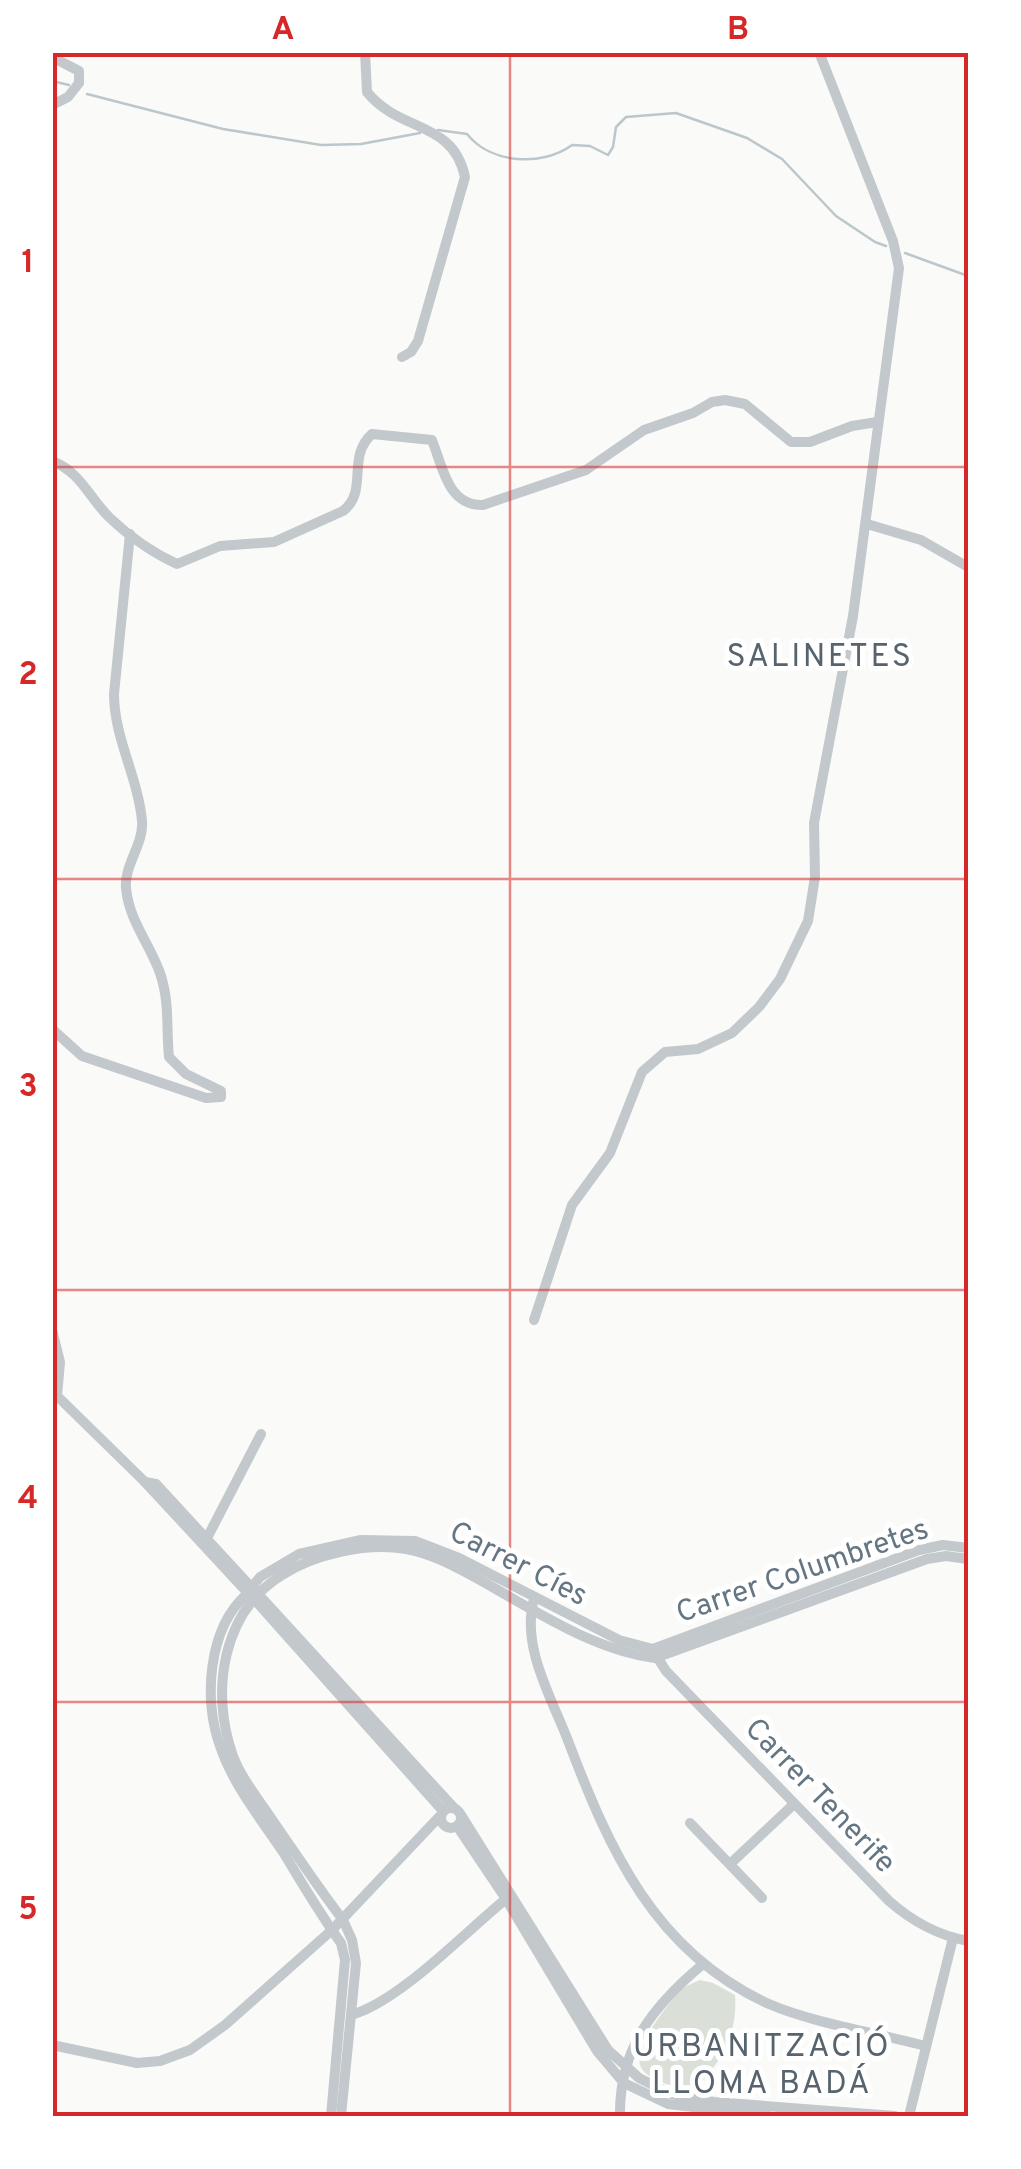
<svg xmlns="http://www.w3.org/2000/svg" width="1021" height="2169" viewBox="0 0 1021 2169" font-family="Overpass,sans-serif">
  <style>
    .green { fill: #dadfd7 }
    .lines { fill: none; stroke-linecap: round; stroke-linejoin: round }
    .stream { stroke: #bbc7cb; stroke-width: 2.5 }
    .street { stroke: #c3c8cc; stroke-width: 10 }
    .grid { fill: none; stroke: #d62828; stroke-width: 2.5; stroke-opacity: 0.55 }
    .labels { text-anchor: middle; stroke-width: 10; stroke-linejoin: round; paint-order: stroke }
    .street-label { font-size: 30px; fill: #657683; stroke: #fff }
    .neighbourhood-label { font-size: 32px; letter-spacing: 2.5px; fill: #57646e; stroke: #fff }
    .neatline { fill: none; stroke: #d62828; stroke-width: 4 }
    .grid-label { font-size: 32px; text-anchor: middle; font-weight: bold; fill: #d62828 }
  </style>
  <rect width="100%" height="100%" fill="#fafaf8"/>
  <path class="green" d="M700,1980L713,1983L735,1995C738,2034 721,2063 694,2090C677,2086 653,2084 642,2069C629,2052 671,1998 685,1987C690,1984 695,1982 700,1980Z"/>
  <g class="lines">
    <g class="stream">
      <polyline points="52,81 69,85"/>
      <polyline points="87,94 223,129 321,145 361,144 420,133"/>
      <path d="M438,130L467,134C491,164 542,167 572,145L590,146L608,155L613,147L616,127L626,117L676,113L747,138L782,159L836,216L875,242L886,246"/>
      <polyline points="905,253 968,276"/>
    </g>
    <g class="street">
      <path d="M365,52L367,92C400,133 453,120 465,177L418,341L411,352L402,357"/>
      <polyline points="52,57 79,71 79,83 68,97 52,105"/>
      <path d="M52,461C81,472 89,498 110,518C129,536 153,553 177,564L220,546L274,542L343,511C369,491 346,457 372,434L432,440C443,468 448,506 483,505L586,470L644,430L693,413L712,402L725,400L745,404L791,442H810L852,426L877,422"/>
      <polyline points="867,524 921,540 968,567"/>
      <path d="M52,1029L82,1056L206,1098L221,1097V1091L186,1074L169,1057C166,1028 170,1002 160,973C150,944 129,921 126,888C124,865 144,844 142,821C138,777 114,738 114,694L130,534"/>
      <polyline points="534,1320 572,1205 610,1153 642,1072 665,1052 698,1049 732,1033 759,1007 780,979 808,921 815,877 814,823 853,616 899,268 893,241 819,52"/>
      <polyline points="52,1330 60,1362 57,1396"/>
      <polyline points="52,1391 145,1482 247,1592"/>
      <polyline points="145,1482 156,1484 251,1587 257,1590"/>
      <polyline points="206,1540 261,1434"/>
      <polyline points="252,1587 260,1577 299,1554 361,1540 415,1541 459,1558 619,1640 653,1649"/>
      <path d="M247,1594C208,1628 203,1700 220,1746C233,1785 261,1819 283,1852C302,1883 320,1914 341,1943L345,1960L331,2116"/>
      <polyline points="258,1594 454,1808"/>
      <polyline points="254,1599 443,1811"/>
      <path d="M534,1599C521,1645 550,1695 567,1738C609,1849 654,1952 769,2004C813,2023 877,2033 925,2046"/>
      <polyline points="653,1649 919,1550 943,1545 968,1548"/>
      <path d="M654,1652L666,1671L889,1901C913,1922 937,1935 968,1941"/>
      <circle cx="451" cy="1818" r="10"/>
      <polyline points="461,1815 608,2050 639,2078 671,2094 714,2102 895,2116"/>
      <polyline points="690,1823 762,1898"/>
      <polyline points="457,1826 506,1899 597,2051 624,2083 668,2104 769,2116"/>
      <polyline points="730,1864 794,1804"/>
      <path d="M351,2015C399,2002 465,1932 506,1899"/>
      <polyline points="52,2045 137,2063 160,2061 190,2050 225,2025 332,1930 440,1816"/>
      <path d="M341,2116L356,1963L352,1940L343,1920C317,1886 293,1850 269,1815C256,1796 241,1777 233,1756C210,1692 222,1612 282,1575C314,1554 368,1542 406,1549C434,1554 458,1568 482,1581C535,1611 594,1650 655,1658L927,1559L946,1556L968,1559"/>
      <path d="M620,2116C619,2048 653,2006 703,1964"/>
      <polyline points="909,2116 953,1938"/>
    </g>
  </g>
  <path class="grid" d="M510,52V2116M52,467H968M52,879H968M52,1290H968M52,1702H968"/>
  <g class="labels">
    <g class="street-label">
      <text transform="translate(519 1563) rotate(27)" y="10">Carrer Cíes</text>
      <text transform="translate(802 1570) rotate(-19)" y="10">Carrer Columbretes</text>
      <text transform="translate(821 1795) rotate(46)" y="10">Carrer Tenerife</text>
    </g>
    <g class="neighbourhood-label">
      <text x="820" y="666">SALINETES</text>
      <text x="762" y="2056">URBANITZACIÓ<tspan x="762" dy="37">LLOMA BADÁ</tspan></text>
    </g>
  </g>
  <rect width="1021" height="2169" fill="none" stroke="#ffffff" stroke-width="110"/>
  <rect x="55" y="55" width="911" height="2059" class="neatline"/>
  <g class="grid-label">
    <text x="283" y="39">A</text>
    <text x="738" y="39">B</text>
    <text x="28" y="272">1</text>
    <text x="28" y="684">2</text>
    <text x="28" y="1096">3</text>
    <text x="28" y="1508">4</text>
    <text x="28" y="1919">5</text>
  </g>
</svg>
